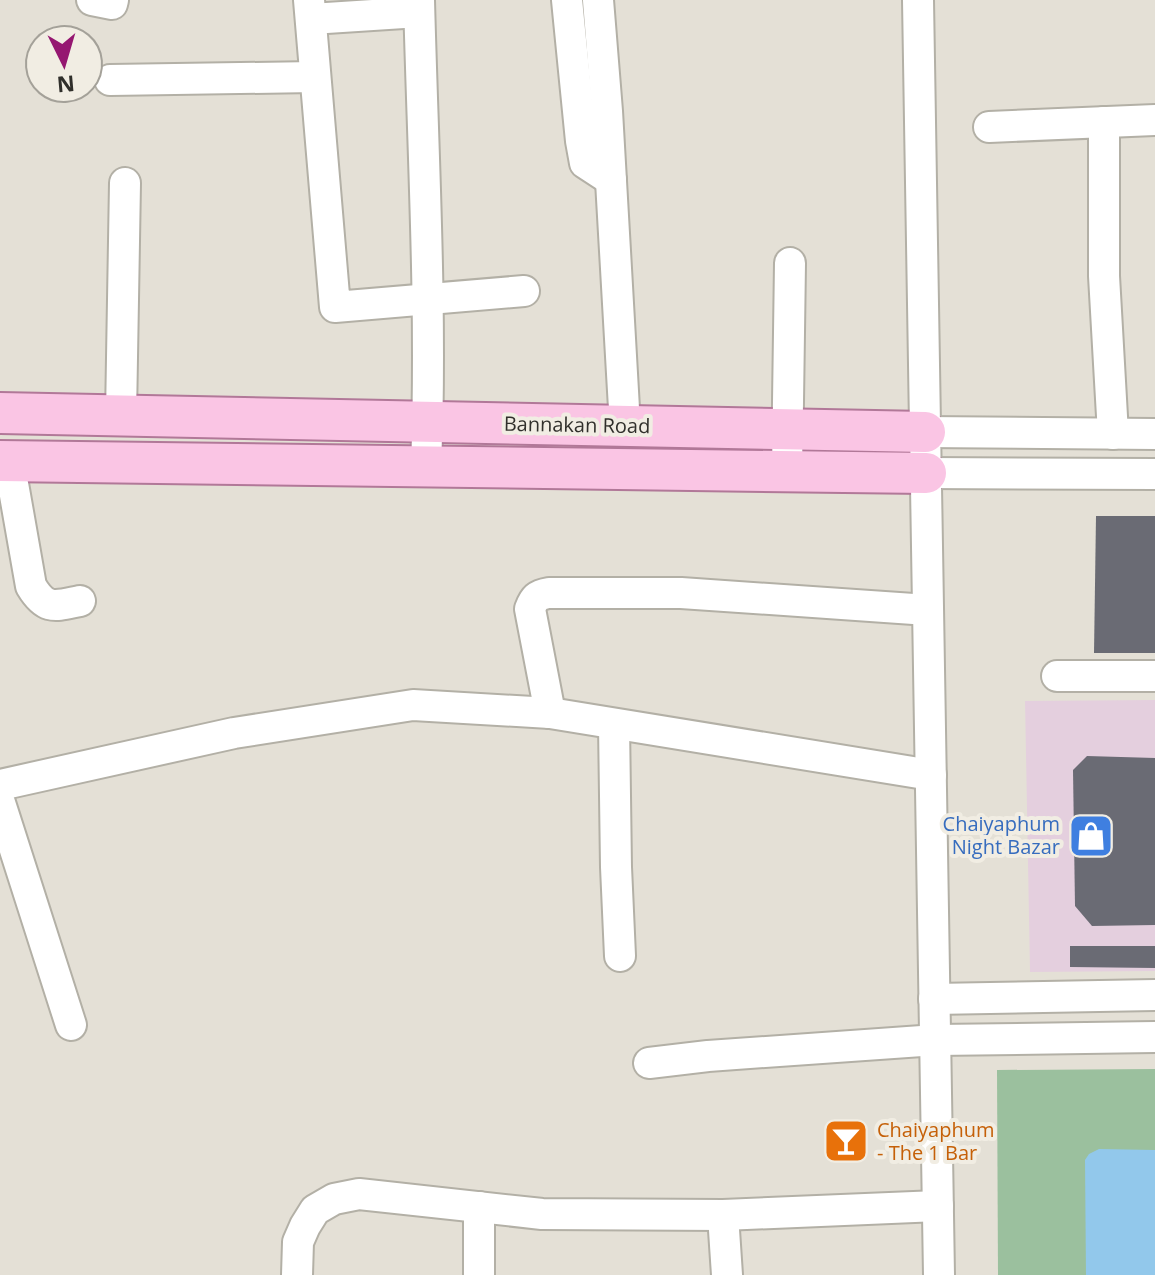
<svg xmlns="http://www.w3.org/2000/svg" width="1155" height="1275" viewBox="0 0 1155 1275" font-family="'Open Sans',sans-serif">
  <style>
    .commercial { fill: #e4cfde }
    .green { fill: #9bc09e }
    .water { fill: #92c8eb }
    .building { fill: #6a6b74 }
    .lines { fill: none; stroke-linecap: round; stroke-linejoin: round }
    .minor-casing { stroke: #b3b0a6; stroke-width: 34 }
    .major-casing { stroke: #b17898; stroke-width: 44 }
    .minor { stroke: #fff; stroke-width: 30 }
    .major { stroke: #fac5e4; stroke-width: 40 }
    .labels { text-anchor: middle; stroke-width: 8; stroke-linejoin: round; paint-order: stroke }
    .street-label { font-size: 20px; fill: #302f2b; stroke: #f1ede3 }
    .shop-label { font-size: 20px; fill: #366cbe; stroke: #f1ede3; text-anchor: end }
    .food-label { font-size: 20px; fill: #c56008; stroke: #f1ede3; text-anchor: start }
  </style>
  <rect width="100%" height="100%" fill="#e4e0d6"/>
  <polygon class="commercial" points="1155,700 1155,971 1030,972 1025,701"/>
  <polygon class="green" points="1155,1069 1155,1275 998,1275 997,1070"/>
  <polygon class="water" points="1099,1149 1155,1150 1155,1275 1086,1275 1085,1160 1089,1154"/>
  <g class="building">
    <polygon points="1096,516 1155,516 1155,653 1094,653"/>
    <polygon points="1087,756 1155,758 1155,925 1092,926 1075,906 1073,770"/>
    <polygon points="1070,946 1155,946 1155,968 1070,967"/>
  </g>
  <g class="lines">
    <g class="minor-casing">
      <g id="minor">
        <polyline points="92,0 112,4 113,0"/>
        <polyline points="309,0 335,307 524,291"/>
        <path d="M419,0C423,155 432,311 426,467"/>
        <polyline points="567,0 581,141 585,163 611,180"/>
        <polyline points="598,0 607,111 625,426"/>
        <polyline points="918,0 939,1275"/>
        <polyline points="311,19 419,12"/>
        <polyline points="110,80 315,77"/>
        <polyline points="1104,122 1104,276 1113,434"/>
        <polyline points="989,127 1155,120"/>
        <polyline points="121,416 125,183"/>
        <polyline points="925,432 1155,434"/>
        <path d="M9,461L31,586C46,611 55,606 80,601"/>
        <polyline points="787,471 790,263"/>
        <polyline points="926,473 1155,474"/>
        <polyline points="1057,676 1155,676"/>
        <path d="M550,713L530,609C534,598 537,595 549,593H681L928,610"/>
        <polyline points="614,724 616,867 620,956"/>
        <polyline points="0,785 234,733 413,705 550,713 931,775"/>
        <polyline points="0,803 71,1025"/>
        <polyline points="934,999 1155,995"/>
        <polyline points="649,1063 708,1056 936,1040 1155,1037"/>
        <polyline points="479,1207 479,1275"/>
        <polyline points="723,1215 727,1275"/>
        <polyline points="297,1275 298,1242 305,1226 315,1210 334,1199 359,1194 542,1214 723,1215 938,1206"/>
      </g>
    </g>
    <g class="major-casing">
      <g id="major">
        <polyline points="0,413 925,432"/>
        <polyline points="0,461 926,473"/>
      </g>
    </g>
    <use href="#minor" class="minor"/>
    <use href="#major" class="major"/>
  </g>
  <defs>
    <g id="shop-square" transform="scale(2.3)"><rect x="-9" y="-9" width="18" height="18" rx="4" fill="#3f7fe0" stroke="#f1ede3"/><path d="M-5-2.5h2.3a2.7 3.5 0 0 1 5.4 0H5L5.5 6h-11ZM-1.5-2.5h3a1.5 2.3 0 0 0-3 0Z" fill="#fff"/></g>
    <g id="bar-square" transform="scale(2.3)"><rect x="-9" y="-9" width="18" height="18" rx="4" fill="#e8710a" stroke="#f1ede3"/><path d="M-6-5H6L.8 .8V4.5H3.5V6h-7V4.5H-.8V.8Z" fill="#fff"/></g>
  </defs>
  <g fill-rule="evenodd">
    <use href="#shop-square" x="1091" y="836"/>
    <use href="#bar-square" x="846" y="1141"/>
  </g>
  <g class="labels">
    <g class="street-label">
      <text transform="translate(577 425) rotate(1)" y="7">Bannakan Road</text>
    </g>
    <g class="shop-label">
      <text x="1060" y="831">Chaiyaphum<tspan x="1060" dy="23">Night Bazar</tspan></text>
    </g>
    <g class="food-label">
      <text x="877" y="1137">Chaiyaphum<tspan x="877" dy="23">- The 1 Bar</tspan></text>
    </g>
  </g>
  <g transform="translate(64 64) rotate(175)"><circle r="38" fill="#f1ede3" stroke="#a4a199" stroke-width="2"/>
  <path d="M0-6L14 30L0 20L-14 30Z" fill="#951771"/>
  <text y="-12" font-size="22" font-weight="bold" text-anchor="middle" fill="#302f2b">N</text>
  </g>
</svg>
